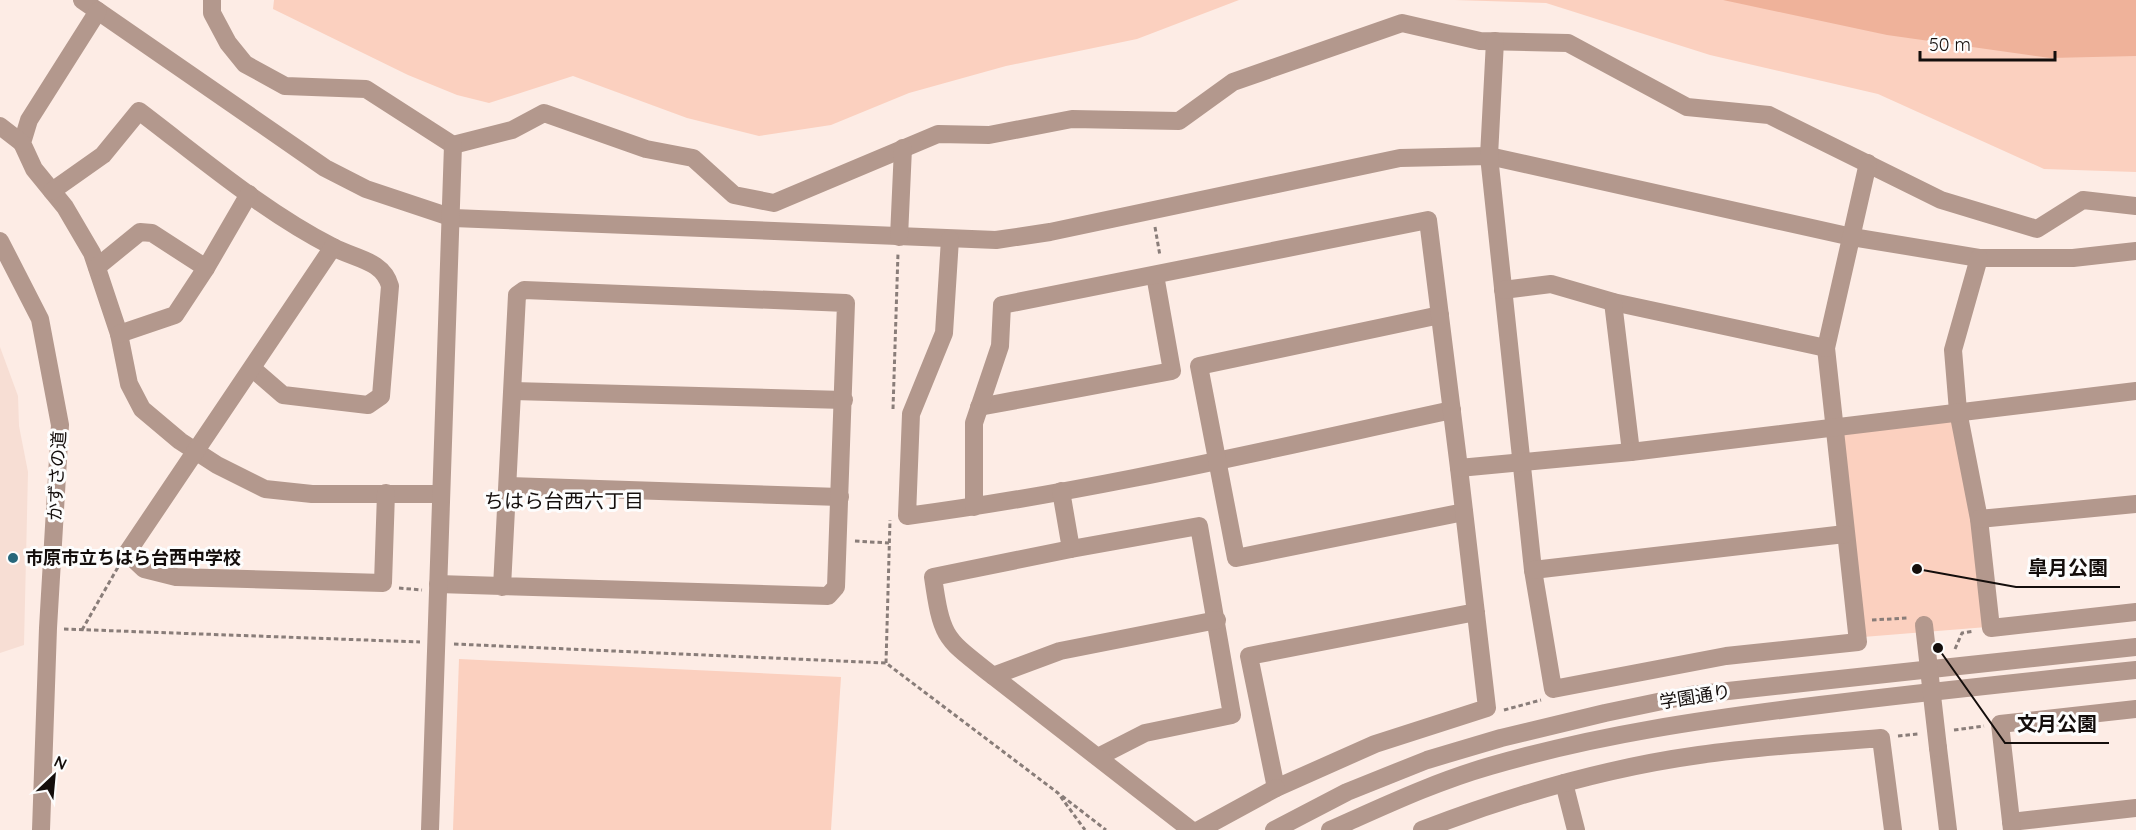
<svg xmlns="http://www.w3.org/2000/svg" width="2136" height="830" viewBox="0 0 2136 830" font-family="Quicksand,'Noto Sans JP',sans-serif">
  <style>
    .built { fill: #f7ded4 }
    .green { fill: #fbd0bf }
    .forest { fill: #efb29a }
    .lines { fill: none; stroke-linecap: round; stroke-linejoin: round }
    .path { stroke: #897d79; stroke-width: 3; stroke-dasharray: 4.5 3; stroke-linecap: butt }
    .minor { stroke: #b3988d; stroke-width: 18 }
    .minor-bridge { stroke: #b3988d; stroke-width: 18 }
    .poi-dot { fill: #27677b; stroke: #fdfdfd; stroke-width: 2 }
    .labels { text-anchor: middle; stroke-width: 6; stroke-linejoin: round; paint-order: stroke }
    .street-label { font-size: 18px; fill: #140e0c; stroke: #fdfdfd }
    .poi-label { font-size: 18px; font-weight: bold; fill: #140e0c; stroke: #fdfdfd; text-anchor: start }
    .neighbourhood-label { font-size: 20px; fill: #140e0c; stroke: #fdfdfd }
    .leader { fill: none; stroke: #140e0c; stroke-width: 2 }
    .callout-dot { fill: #140e0c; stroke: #fdfdfd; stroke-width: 2 }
    .callout-label { font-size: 20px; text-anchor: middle; font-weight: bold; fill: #140e0c; stroke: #fdfdfd; stroke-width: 6; stroke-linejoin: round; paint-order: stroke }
  </style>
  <rect width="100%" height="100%" fill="#fdece5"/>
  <polygon class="built" points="0,347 18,396 19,426 28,472 24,645 0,653"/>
  <g class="green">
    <polygon points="274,0 1239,0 1137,39 1006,66 909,93 831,125 759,136 687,118 573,76 489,103 457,95 408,75 273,9"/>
    <polygon points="1455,0 2136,0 2136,172 2044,169 1878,94 1710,55 1546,3"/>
    <polygon points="1956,417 1987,627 1863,637 1838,431"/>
    <polygon points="459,659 841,677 831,830 453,830"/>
  </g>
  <polygon class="forest" points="1723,0 2136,0 2136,56 2050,58 1887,35"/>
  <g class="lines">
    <g class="path">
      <polyline points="1155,227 1160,256"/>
      <polyline points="893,409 898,253"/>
      <polyline points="855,541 889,543"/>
      <polyline points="399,588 422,590"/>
      <polyline points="1872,620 1907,618"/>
      <polyline points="64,629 420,642"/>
      <polyline points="82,630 118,567"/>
      <polyline points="454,644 886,663 1058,793 1085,830"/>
      <polyline points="1955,649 1962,633 1974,631"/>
      <polyline points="886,663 890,520"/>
      <polyline points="1504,710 1541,700"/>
      <polyline points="1954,730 1984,726"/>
      <polyline points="1898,736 1918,734"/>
      <polyline points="1062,796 1106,830"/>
    </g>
    <g class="minor">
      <polyline points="82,0 325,168 366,189 453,218 996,240 1050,232 1400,158 1489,156 1852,237 1979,258 2073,258 2136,251"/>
      <polyline points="212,0 212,13 228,43 245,64 285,86 366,89 453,145 512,130 544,113 646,149 693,158 734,195 774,203 938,134 989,135 1072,119 1179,121 1233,82 1402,23 1480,41 1568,43 1687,107 1769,115 1941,200 2037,229 2083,200 2136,206"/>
      <polyline points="98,11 29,120 22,143 34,169 65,207 92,253 119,334 129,384 142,409 180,441 217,465 265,489 312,494 441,494"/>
      <polyline points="1495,41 1489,156 1533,570 1553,689 1726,656 1858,642 1826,348 1868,163"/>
      <polyline points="0,126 22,143"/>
      <path d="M52,191L103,155L139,111C201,158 263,211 333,247C355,259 383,260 390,286L381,396L368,405L283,395L253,369"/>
      <polyline points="899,237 903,148"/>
      <path d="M950,239L944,333L911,414L907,516C1090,492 1271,449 1452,410"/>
      <polyline points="0,241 40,319 60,425 48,628 41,830"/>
      <polyline points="333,247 127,553 144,569 176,577 383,583 386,493"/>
      <polyline points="1979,258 1953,350 1958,411 1979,519 1991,628 2136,612"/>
      <polyline points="97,267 140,232 152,233 206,268"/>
      <polyline points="1503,290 1551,284 1613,302 1826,348"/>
      <polyline points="1613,302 1631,452"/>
      <polyline points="1440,315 1199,366 1236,558 1464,512"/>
      <polyline points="119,334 175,315 206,268 249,194"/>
      <polyline points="513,391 844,400"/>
      <polyline points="979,407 1172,371 1155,275"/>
      <polyline points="1459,468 1487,708 1375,744 1276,788 1249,656 1476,612"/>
      <polyline points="509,486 840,497"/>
      <polyline points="974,507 974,423 1000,346 1002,305 1428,220 1459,468 1631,452 2136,391"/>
      <polyline points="1979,519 2136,504"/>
      <polyline points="1071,549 1199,526 1232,715 1145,733 1098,757"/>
      <polyline points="1533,570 1845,534"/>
      <polyline points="438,584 828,596 836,587 846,303 524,290 517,295 502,587"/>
      <path d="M993,676C945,638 942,640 933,577L1071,549L1061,491"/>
      <polyline points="1938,748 1948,830"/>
      <polyline points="1564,783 1576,830"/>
      <polyline points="2011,822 2136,808"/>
      <polyline points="430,830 453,145"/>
      <polyline points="1191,830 993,676 1060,651 1217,620"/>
      <polyline points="1199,830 1276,788"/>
      <polyline points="1274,830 1347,792 1427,760 1501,738 1605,713 1691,695 2136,647"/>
      <path d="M1330,830C1382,807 1434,782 1490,766C1600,734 1706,719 1820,705C1925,692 2030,681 2136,670"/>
      <path d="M1422,830C1510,796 1605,768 1699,755C1760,746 1820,743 1881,738L1893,830"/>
      <polyline points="2012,830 2000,724 2136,709"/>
    </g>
    <polyline class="minor-bridge" points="1924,625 1938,748"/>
  </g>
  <circle class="poi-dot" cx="13" cy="558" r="6"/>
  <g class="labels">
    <g class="street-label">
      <text transform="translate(57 476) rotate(-87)" y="6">かずさの道</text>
      <text transform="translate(1695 697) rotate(-9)" y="6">学園通り</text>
    </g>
    <g class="poi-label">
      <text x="25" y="564">市原市立ちはら台西中学校</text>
    </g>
    <g class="neighbourhood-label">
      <text x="564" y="508">ちはら台西六丁目</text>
    </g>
  </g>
  <path class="leader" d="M1917 569L2016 587H2120M1938 648L2005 743H2109"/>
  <g class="callout-dot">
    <circle cx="1917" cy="569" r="6"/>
    <circle cx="1938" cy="648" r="6"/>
  </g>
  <g class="callout-label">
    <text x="2068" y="575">皐月公園</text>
    <text x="2057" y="731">文月公園</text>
  </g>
  <g transform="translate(54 776) rotate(26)" stroke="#fdfdfd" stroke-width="4.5" paint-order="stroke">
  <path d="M0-4.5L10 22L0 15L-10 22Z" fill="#140e0c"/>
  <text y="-9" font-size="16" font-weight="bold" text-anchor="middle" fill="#140e0c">N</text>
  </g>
  <path d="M1920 51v9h135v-9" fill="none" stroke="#140e0c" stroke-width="3"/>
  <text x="1929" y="51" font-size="18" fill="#140e0c" stroke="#fdfdfd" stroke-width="4.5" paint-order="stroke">50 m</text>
</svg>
